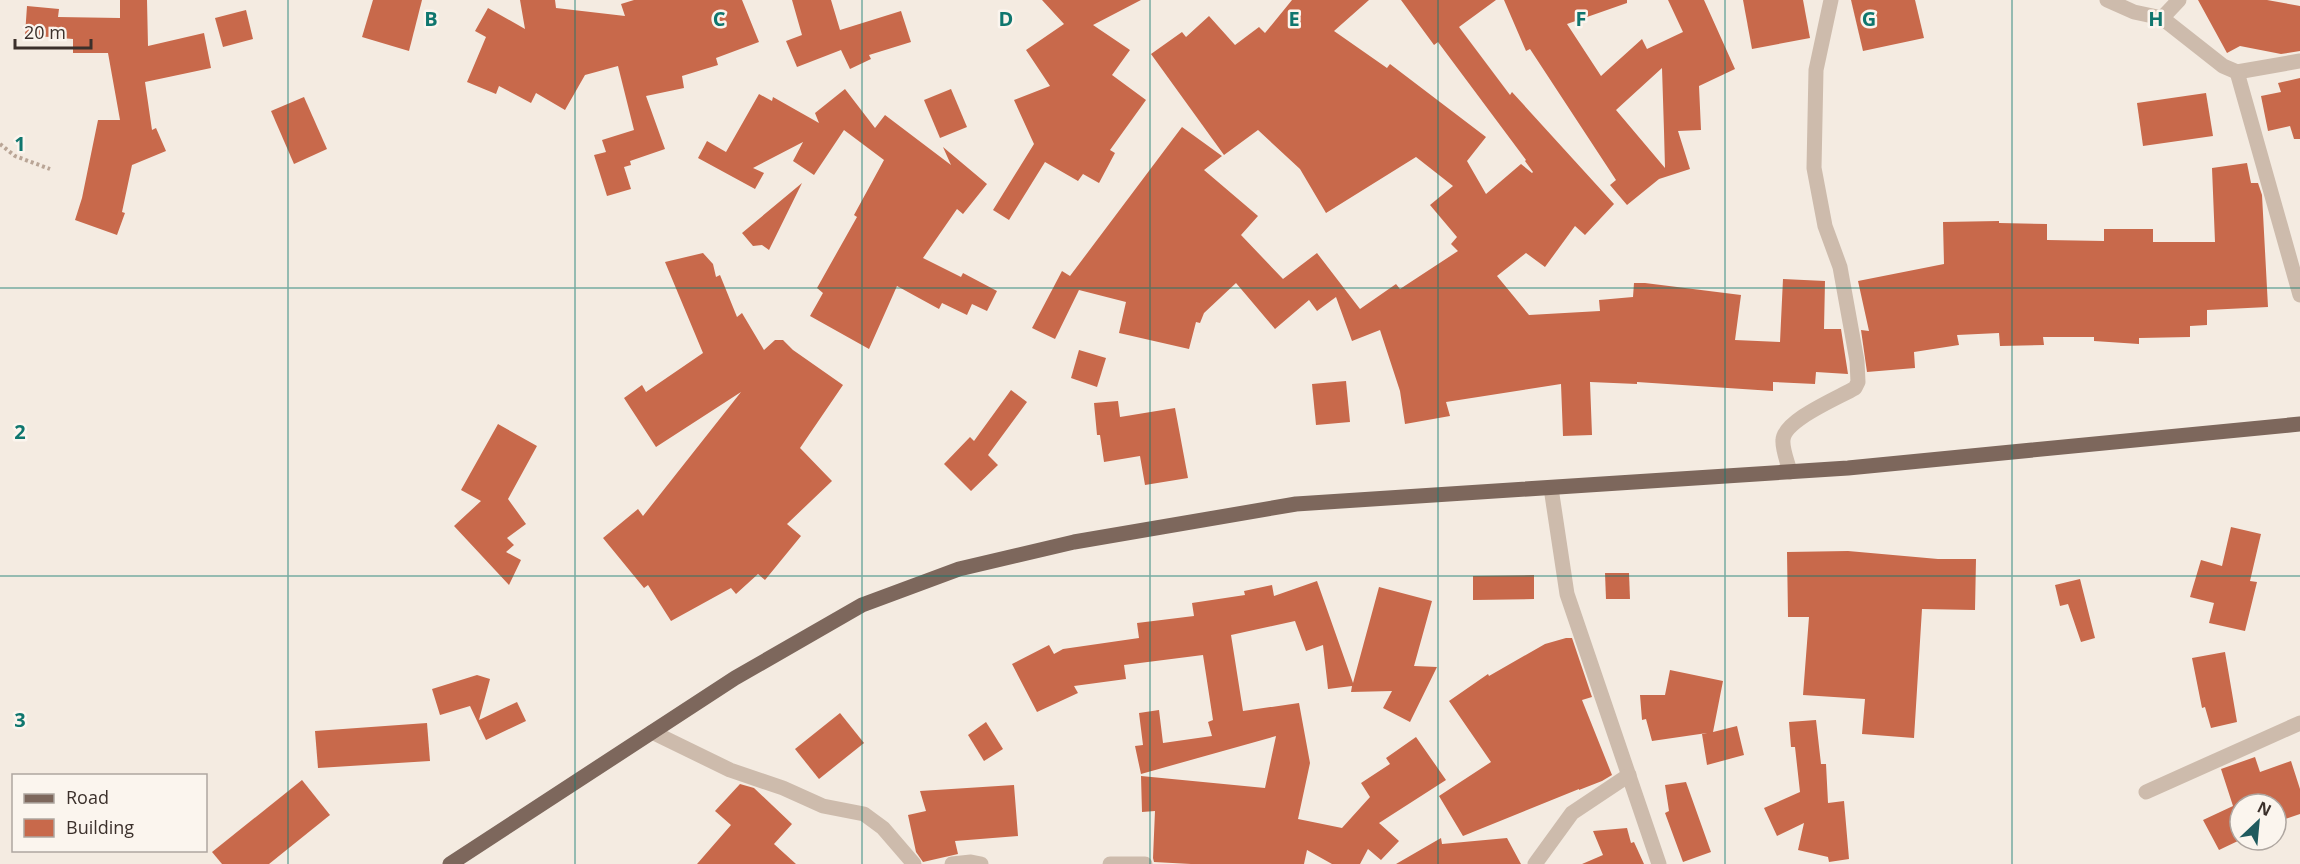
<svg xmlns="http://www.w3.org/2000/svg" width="2300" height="864" viewBox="0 0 2300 864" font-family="'Open Sans',sans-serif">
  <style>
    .building { fill: #c8694b; fill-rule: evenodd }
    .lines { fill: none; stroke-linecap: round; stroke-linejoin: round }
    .path { stroke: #b9a596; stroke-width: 4; stroke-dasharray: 3 3; stroke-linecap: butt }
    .minor { stroke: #cdbbac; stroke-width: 15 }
    .major { stroke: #7d675c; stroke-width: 15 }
    .grid { fill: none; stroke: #0f766e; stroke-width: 1.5; stroke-opacity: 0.55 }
    .grid-label { font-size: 20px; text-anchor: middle; font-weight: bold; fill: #0f766e; stroke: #fbf5ee; stroke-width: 5; stroke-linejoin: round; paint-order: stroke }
  </style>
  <rect width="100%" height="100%" fill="#f4ebe1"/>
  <g class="building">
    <polygon points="120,0 147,0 148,46 204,33 211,68 145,82 152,130 156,128 166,151 132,165 122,212 125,213 117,235 75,220 82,198 98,120 120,120 108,53 73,53 73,39 25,35 27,6 59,9 58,17 120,18"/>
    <polygon points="373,0 422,0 409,51 362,37"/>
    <polygon points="520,0 555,0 556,8 625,16 621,4 634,0 742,0 759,42 716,58 718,65 682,76 684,88 646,96 665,149 630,161 631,165 624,167 631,189 607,196 594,155 606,152 602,140 634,130 618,66 585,75 565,110 536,93 531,103 499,86 496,94 467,82 486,37 475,31 488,8 525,29"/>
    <polygon points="792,0 831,0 840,30 901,11 911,42 869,55 871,59 850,69 841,50 797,67 786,41 802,35"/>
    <polygon points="1042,0 1141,0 1093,25 1130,50 1112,75 1146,100 1110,150 1115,153 1099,183 1083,174 1078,181 1045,162 1009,220 993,210 1034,144 1014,100 1050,86 1026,50 1064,24"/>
    <polygon points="1292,0 1369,0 1334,31 1387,68 1390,64 1486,137 1467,161 1486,194 1521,164 1532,173 1533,172 1525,161 1526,160 1438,42 1434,45 1401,0 1496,0 1459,27 1510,95 1512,92 1614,204 1585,235 1575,226 1545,267 1526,253 1497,276 1529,315 1600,311 1599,300 1633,297 1634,283 1645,283 1741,295 1735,340 1780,342 1783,279 1825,281 1824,329 1841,329 1848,374 1816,372 1815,384 1773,382 1773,391 1637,382 1637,384 1590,382 1592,435 1563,436 1561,384 1446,402 1450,416 1405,424 1400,391 1380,330 1352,341 1336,297 1317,311 1309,300 1275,329 1236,283 1204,313 1200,323 1196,322 1189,349 1119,333 1126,302 1079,290 1055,339 1032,328 1062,271 1070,276 1182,127 1222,156 1204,170 1258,216 1241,235 1283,279 1317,253 1360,309 1396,284 1400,289 1458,251 1451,244 1457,237 1430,205 1453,186 1416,157 1326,213 1300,169 1258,130 1224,155 1151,54 1182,32 1186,37 1209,16 1235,45 1259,27 1265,33"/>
    <path d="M1504,0H1627V3L1567,24L1601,76L1642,39L1647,49L1683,32L1668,0H1704L1735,69L1699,86L1701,130L1678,131L1690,169L1659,179L1627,205L1610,185L1616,180L1530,49L1526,51ZM1662,68L1664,131L1665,168L1616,110Z"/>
    <polygon points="1743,0 1803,0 1810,38 1752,49"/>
    <polygon points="1851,0 1915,0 1924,38 1863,51"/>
    <polygon points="2198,0 2267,0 2300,6 2300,51 2281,54 2240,46 2227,53"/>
    <polygon points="246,10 253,39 223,47 215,18"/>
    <polygon points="2300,78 2300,139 2294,139 2290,126 2268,131 2261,96 2281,92 2278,83"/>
    <polygon points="845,89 875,128 885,115 951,165 943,147 987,184 963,214 957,209 923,258 961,277 963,273 997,291 987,311 972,304 967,315 942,303 939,309 897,286 869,349 810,316 823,293 817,288 857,217 854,215 884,160 844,130 814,175 793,161 803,142 753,168 764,173 755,189 698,158 707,141 726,152 759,94 772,101 773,97 819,123 815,113"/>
    <polygon points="951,89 967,127 940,138 924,100"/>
    <polygon points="2206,93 2213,136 2143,146 2137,103"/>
    <polygon points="304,97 327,149 294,164 271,111"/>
    <polygon points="2247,163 2251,183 2258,183 2262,195 2268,307 2207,310 2207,325 2190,326 2190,337 2139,338 2139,344 2094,341 2094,337 2043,337 2044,345 2000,346 1999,333 1957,335 1959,345 1914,352 1915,368 1867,372 1861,330 1869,331 1858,281 1944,264 1943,222 1999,221 1999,223 2047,224 2047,240 2104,241 2104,229 2153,229 2153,242 2215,242 2212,168"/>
    <polygon points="802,183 769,250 762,245 753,246 742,233"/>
    <polygon points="703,253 713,264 716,277 720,275 737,317 742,313 764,350 775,340 783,340 793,350 843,385 800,448 832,481 787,524 801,536 765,580 758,574 736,594 731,588 671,621 648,585 644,588 603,538 638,509 643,516 741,392 656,447 624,398 642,385 646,392 703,353 665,262"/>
    <polygon points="1079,350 1106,358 1097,387 1071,378"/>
    <polygon points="1346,381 1350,422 1316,425 1312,384"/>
    <polygon points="1011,390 1027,402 988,455 998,465 971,491 944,464 970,437 974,441"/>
    <polygon points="1118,401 1120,417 1175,408 1188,478 1145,485 1140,456 1104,462 1100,435 1097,435 1094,403"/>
    <polygon points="498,424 537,446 508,499 526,524 507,538 514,545 506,552 521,560 509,585 454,526 481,501 461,490"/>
    <polygon points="2231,527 2261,534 2250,581 2257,582 2245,631 2209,623 2214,603 2190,597 2201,560 2222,566"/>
    <polygon points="1848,551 1938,559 1976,559 1975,610 1922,609 1914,738 1862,734 1865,699 1803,695 1809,617 1788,617 1787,552"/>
    <polygon points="1605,573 1629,573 1630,599 1606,599"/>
    <polygon points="1534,575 1534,599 1473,600 1473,576"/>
    <polygon points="2080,579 2095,638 2081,642 2068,604 2060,606 2055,585"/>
    <polygon points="1317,581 1353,683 1379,587 1432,601 1414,666 1437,667 1410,722 1383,708 1392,691 1351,692 1352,686 1328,689 1323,645 1306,651 1295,621 1231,635 1243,711 1299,703 1310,763 1298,819 1342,828 1370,797 1361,783 1390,764 1386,758 1416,737 1446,780 1379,823 1399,841 1381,860 1368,849 1360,864 1332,864 1307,850 1304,864 1191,864 1154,862 1153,858 1155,811 1142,812 1141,776 1265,788 1276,736 1141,774 1135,746 1143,745 1139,713 1159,710 1163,743 1212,736 1208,722 1213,720 1203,655 1124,665 1126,679 1074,686 1078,693 1037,712 1012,664 1049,645 1054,654 1063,649 1139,638 1137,623 1194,616 1192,603 1245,595 1244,591 1272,585 1274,596"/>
    <polygon points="1566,638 1572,638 1592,697 1582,700 1612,775 1602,781 1579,790 1579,789 1463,836 1439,796 1491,762 1449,701 1488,674 1489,676 1545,644"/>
    <polygon points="2225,652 2237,722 2211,728 2205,707 2202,708 2192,658"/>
    <polygon points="1670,670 1723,681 1713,732 1737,726 1744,755 1707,765 1702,734 1707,733 1652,741 1646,719 1642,720 1640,695 1665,695"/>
    <polygon points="477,675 490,679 479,720 517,702 526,721 486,740 470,706 440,715 432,689"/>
    <polygon points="840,713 864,743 819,779 795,749"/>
    <polygon points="1816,720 1821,764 1826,764 1828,803 1844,801 1849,859 1829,862 1828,857 1798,850 1804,823 1777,836 1764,808 1800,792 1795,747 1791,747 1789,722"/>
    <polygon points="986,722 1003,749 984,761 968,735"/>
    <polygon points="427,723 430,761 318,768 315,731"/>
    <polygon points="2255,757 2260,772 2291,761 2300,789 2300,814 2276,822 2276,804 2240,804 2240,840 2219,850 2203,820 2233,806 2221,769"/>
    <polygon points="302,780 330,815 269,864 222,864 212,852"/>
    <polygon points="1686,782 1711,852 1683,862 1665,813 1669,811 1665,785"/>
    <polygon points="740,784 754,788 792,824 774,844 796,864 697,864 731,825 715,811"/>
    <polygon points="1014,785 1018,836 955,841 958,854 923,862 916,852 908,815 926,811 920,791"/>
    <polygon points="1627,828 1631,843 1634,842 1644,864 1582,864 1603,855 1593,831"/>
    <polygon points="1441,838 1442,844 1507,838 1521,864 1396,864"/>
  </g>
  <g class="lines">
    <polyline class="path" points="0,144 15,156 50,169"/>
    <g class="minor">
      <polyline points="2107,0 2134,12 2162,18 2223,66 2237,72 2300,61"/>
      <polyline points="2162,18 2179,0"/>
      <polyline points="2237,72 2300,295"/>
      <path d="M1790,472C1788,463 1782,449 1783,440C1784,420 1838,398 1855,388L1858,382L1857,361L1840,267L1825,226L1814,168L1816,70L1831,0"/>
      <polyline points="1551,488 1567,594 1659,864"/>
      <polyline points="652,732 730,770 783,788 823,806 864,814 883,828 914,864"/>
      <polyline points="2146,792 2300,723"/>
      <polyline points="952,864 971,862 981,864"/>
      <polyline points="1110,864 1145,864"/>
      <polyline points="1535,864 1572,813 1629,775"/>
    </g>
    <polyline class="major" points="450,864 735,678 862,605 959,569 1074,542 1296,504 1848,468 2300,424"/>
  </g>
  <path class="grid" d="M288,0V864M575,0V864M862,0V864M1150,0V864M1438,0V864M1725,0V864M2012,0V864M0,288H2300M0,576H2300"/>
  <g class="grid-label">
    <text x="431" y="26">B</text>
    <text x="719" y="26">C</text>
    <text x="1006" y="26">D</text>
    <text x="1294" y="26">E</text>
    <text x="1581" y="26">F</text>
    <text x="1869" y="26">G</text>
    <text x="2156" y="26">H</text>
    <text x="20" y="151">1</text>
    <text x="20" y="439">2</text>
    <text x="20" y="727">3</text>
  </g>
  <rect x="12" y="774" width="195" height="78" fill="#fbf5ee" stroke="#aea6a0" stroke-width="1.5"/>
  <rect x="24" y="794" width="30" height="9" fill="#7d675c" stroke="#aea6a0" stroke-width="1.5"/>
  <text x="66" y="804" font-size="18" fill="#3b302b">Road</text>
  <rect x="24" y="819" width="30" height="18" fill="#c8694b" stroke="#aea6a0" stroke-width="1.5"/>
  <text x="66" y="834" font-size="18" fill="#3b302b">Building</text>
  <g transform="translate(2258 822) rotate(26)"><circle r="28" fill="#fbf5ee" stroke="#aea6a0" stroke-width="1.5"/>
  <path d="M0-4.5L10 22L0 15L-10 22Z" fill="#1f5a5e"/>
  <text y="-9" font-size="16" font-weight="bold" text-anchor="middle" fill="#3b302b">N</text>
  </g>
  <path d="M15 39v9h76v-9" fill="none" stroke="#3b302b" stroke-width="3"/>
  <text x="24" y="39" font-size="18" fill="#3b302b" stroke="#fbf5ee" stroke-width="4.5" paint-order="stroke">20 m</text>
</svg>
